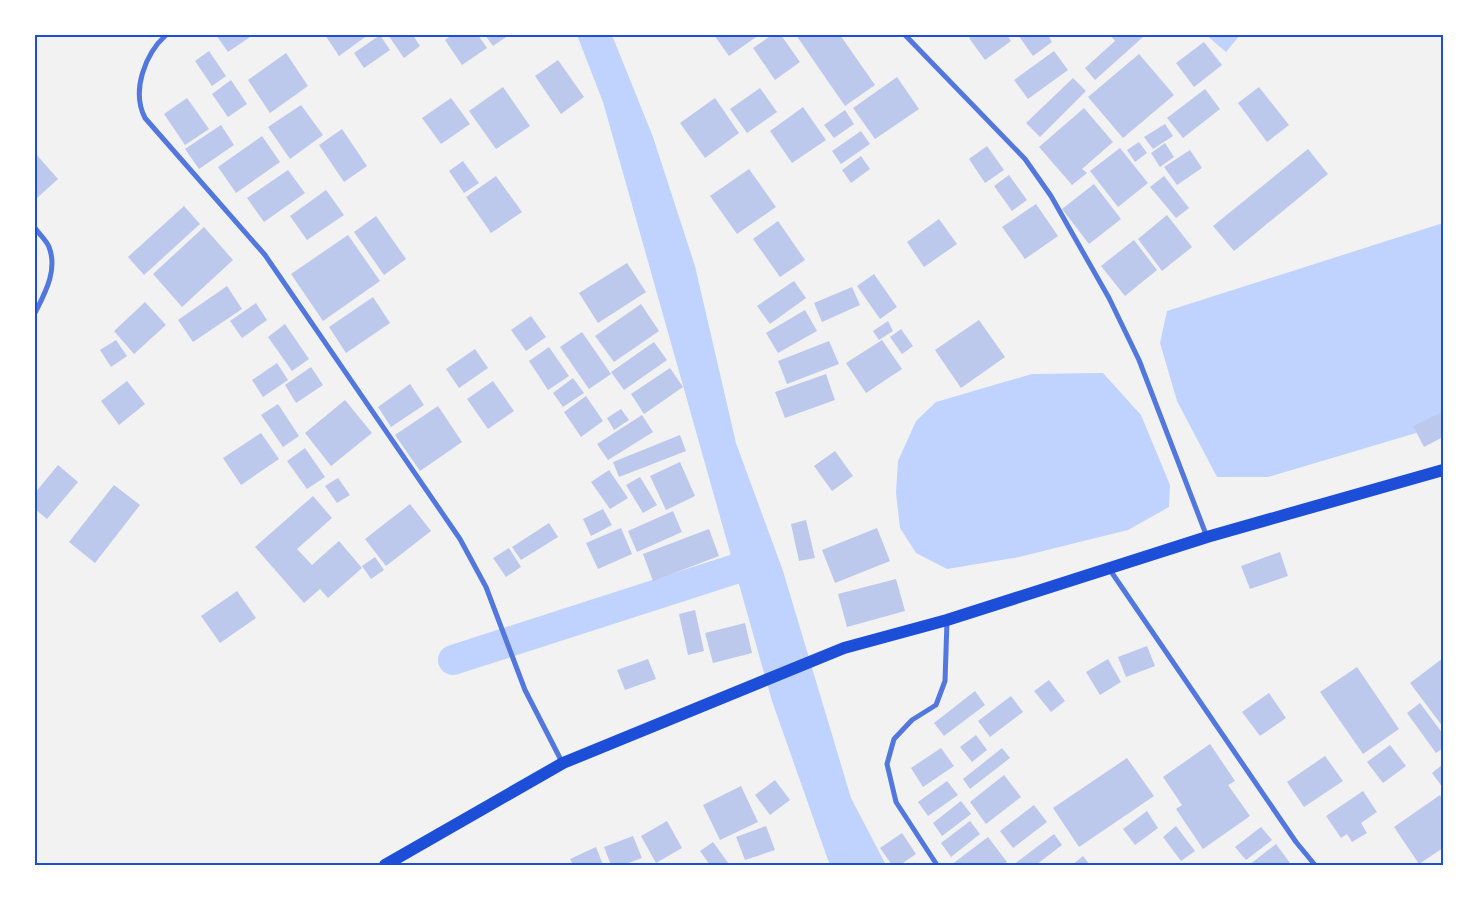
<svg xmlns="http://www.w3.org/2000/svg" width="1478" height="900" viewBox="0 0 1478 900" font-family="'IBM Plex Sans',sans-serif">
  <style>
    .water { fill: #bfd3fe }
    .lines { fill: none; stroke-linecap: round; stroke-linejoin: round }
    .canal { stroke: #bfd3fe; stroke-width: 30 }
    .building { fill: #bdc9ec }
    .minor { stroke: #5277de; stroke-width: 5 }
    .primary { stroke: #1d4ed8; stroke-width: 12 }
    .neatline { fill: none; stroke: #1d4ed8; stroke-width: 2 }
  </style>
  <rect width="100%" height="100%" fill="#f2f2f2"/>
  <g class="water">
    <polygon points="577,35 612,35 653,137 695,266 736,443 783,571 851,798 886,865 831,865 828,860 772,701 603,102"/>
    <polygon points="1206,35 1240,35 1226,52"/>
    <polygon points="1443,223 1443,425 1268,477 1217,477 1177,401 1160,343 1167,311"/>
    <polygon points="1103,373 1141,415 1170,485 1169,507 1128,530 1019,557 947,569 916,553 900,528 896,493 898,461 916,421 936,402 1032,374"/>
  </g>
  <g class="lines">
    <polyline class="canal" points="453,660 757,562"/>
  </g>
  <g class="building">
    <polygon points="216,35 253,35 228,52"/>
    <polygon points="325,35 368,35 339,56"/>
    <polygon points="380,35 390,50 364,68 354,53"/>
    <polygon points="388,35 413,35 420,46 404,58"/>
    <polygon points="452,35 478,35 487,48 462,65 445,40"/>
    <polygon points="485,35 509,35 493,46"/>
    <polygon points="714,35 759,35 729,56"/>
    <polygon points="772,35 781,35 800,62 775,80 753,48"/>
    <polygon points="796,35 840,35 875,85 845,106"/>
    <polygon points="973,35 1007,35 1011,41 985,60 969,38"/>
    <polygon points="1018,35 1048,35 1052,42 1033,56"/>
    <polygon points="1110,35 1141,35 1143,37 1095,80 1085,68 1115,41"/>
    <polygon points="1204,42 1222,65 1194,87 1176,63"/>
    <polygon points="209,51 226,76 212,86 195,61"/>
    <polygon points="1054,51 1068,70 1028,99 1014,80"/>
    <polygon points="286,53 308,86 270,113 248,80"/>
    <polygon points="1139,54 1174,95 1123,138 1088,97"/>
    <polygon points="558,60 584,97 561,114 535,76"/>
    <polygon points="897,77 919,109 875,139 853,108"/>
    <polygon points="1073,78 1086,91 1040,137 1026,123"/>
    <polygon points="231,80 247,104 228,117 212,94"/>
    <polygon points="503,87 530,126 496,149 469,111"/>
    <polygon points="1259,87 1289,125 1267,142 1238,103"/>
    <polygon points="760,88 777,112 747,133 730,109"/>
    <polygon points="1205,89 1220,109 1183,138 1167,118"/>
    <polygon points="187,98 209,129 185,145 164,114"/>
    <polygon points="451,98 470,124 441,144 422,118"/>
    <polygon points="715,98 739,133 705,158 680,123"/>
    <polygon points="301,105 323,135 290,159 268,127"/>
    <polygon points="803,107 826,140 792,163 770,131"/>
    <polygon points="1084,108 1113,142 1082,169 1087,173 1072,185 1039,147"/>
    <polygon points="845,110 854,124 834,138 824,125"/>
    <polygon points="1165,124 1173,136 1153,149 1144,137"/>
    <polygon points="221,125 234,145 199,169 185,149"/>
    <polygon points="342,129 367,166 344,182 319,145"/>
    <polygon points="861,131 870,144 841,164 832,151"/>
    <polygon points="262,136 280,162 236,193 218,167"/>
    <polygon points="1139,142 1147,153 1135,162 1127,150"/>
    <polygon points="1165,143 1174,157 1160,167 1151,153"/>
    <polygon points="987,146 1004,170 985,183 969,159"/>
    <polygon points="1120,148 1148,183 1118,207 1090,171"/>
    <polygon points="1308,149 1328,174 1234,251 1213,226"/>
    <polygon points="1190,150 1202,168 1177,185 1164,167"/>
    <polygon points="35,153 58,179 37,198 35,196"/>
    <polygon points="861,156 870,169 851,183 842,170"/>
    <polygon points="463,161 479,183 464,193 449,171"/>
    <polygon points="749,169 776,207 737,234 710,196"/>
    <polygon points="288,170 305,193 264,222 247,198"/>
    <polygon points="1009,175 1027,200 1012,211 994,186"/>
    <polygon points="496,176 522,212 491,233 466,197"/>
    <polygon points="1164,176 1189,208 1176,218 1150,187"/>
    <polygon points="1094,184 1121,219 1089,244 1062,209"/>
    <polygon points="326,190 344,215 307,240 290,216"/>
    <polygon points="1036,204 1058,236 1025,259 1002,227"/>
    <polygon points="184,206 200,224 144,275 128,257"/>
    <polygon points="1167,215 1192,247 1162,271 1138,239"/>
    <polygon points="376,216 406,259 384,275 354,232"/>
    <polygon points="939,219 957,244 924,267 907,242"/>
    <polygon points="778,221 805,260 780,277 753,239"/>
    <polygon points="204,227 233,260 182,307 153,274"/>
    <polygon points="348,235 380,281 323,321 291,274"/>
    <polygon points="1134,240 1157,270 1125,296 1101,266"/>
    <polygon points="627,263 646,292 598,323 579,293"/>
    <polygon points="874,274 897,307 880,319 857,286"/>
    <polygon points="794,281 806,298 770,324 757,306"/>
    <polygon points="227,286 242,309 193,342 178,320"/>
    <polygon points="852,287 860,305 822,322 814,303"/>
    <polygon points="373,297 390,323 346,353 329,327"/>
    <polygon points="145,302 166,325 134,354 114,331"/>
    <polygon points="256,303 267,320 242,338 230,321"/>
    <polygon points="641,304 659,331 614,362 595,336"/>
    <polygon points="805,310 817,331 778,353 766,333"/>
    <polygon points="531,316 546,337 526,351 511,330"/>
    <polygon points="979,320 1005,357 961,388 935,350"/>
    <polygon points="888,321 893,331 879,340 873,331"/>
    <polygon points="285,324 309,359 292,371 268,337"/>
    <polygon points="901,329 913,346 902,354 890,337"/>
    <polygon points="582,332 611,374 589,389 560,347"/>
    <polygon points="116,340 127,356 111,367 100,350"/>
    <polygon points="882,340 902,369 866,393 846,363"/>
    <polygon points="829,341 839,364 787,384 778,361"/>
    <polygon points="654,342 667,360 624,390 611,372"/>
    <polygon points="549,347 569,376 548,390 529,361"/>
    <polygon points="475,349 488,368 459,388 446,369"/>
    <polygon points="277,363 288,380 263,397 252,380"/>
    <polygon points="311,367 323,385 296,403 285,385"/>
    <polygon points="670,368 683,387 644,414 631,394"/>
    <polygon points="826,374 835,400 785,418 775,392"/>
    <polygon points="573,378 584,393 563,407 553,393"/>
    <polygon points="127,381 145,404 119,425 101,401"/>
    <polygon points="493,381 514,411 488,429 467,399"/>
    <polygon points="410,384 424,405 391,427 378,407"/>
    <polygon points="586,396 603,421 581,437 564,412"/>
    <polygon points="345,400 372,433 331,466 305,433"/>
    <polygon points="278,404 299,436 283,447 261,415"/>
    <polygon points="438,406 462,442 420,471 395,435"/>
    <polygon points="621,409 629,420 614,430 607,418"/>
    <polygon points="1442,412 1443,437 1424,447 1413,426"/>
    <polygon points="642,415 653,432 608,460 597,444"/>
    <polygon points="261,433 279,459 241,485 223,458"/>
    <polygon points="680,435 686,451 619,477 613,462"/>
    <polygon points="305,448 325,477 307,489 287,461"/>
    <polygon points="835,451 853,476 832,491 814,466"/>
    <polygon points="680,462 695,496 666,510 650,476"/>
    <polygon points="58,465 78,482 47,519 35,509 35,493"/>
    <polygon points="609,470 628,498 610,509 591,482"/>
    <polygon points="640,477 657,505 643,513 626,485"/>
    <polygon points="338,478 350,495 337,503 325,486"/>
    <polygon points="114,485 140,505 95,563 69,542"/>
    <polygon points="313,496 332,518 297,549 312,565 339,541 362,568 328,598 320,589 304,603 255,547"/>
    <polygon points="410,504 431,531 386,566 365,539"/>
    <polygon points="603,509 612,525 591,536 583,519"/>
    <polygon points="673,511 682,532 637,552 628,531"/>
    <polygon points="806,520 815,558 799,561 791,524"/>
    <polygon points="549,523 558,537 521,560 512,547"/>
    <polygon points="621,528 632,554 598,569 586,543"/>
    <polygon points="877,528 890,561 835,583 822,550"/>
    <polygon points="709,529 719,556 653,581 643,554"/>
    <polygon points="509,548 521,567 506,577 493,558"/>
    <polygon points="1280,552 1288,576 1250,589 1241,566"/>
    <polygon points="375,557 384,570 371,579 362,566"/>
    <polygon points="896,579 905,611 847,627 838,594"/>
    <polygon points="237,591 256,618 220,643 201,616"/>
    <polygon points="695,610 704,651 688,655 679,614"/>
    <polygon points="745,623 752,653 713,663 705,633"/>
    <polygon points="1147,646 1155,666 1126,677 1118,657"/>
    <polygon points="1443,658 1443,727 1410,683"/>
    <polygon points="648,659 656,679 625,690 617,670"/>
    <polygon points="1108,659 1121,682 1100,695 1086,672"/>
    <polygon points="1357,667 1399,729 1363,754 1320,692"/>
    <polygon points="1049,680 1065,701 1051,712 1034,691"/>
    <polygon points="975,691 985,705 944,736 934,723"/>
    <polygon points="1269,693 1286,718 1260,736 1242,712"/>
    <polygon points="1011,696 1023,712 990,737 978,721"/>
    <polygon points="1420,703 1443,734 1443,748 1436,753 1407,713"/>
    <polygon points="976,735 987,750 972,762 960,747"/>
    <polygon points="1210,744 1235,781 1228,785 1250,816 1203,849 1176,809 1182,805 1163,777"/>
    <polygon points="1390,745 1406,766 1383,783 1367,762"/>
    <polygon points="941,748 954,766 923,787 911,768"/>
    <polygon points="1002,748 1010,758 970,789 963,779"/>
    <polygon points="1325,756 1343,781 1304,807 1287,782"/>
    <polygon points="1127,758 1154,796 1079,847 1053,808"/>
    <polygon points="1443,764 1443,788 1432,773"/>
    <polygon points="1004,775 1021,797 986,824 970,802"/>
    <polygon points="775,780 790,800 770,815 755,795"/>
    <polygon points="947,781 958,795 928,816 918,802"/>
    <polygon points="741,786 758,822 720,840 703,805"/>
    <polygon points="1363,791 1377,812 1361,823 1367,833 1352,842 1347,834 1341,838 1326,816"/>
    <polygon points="1440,795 1443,800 1443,848 1419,864 1394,827"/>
    <polygon points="961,801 971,814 942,836 933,823"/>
    <polygon points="1034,805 1047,822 1013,848 1000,831"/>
    <polygon points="1147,811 1158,828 1135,845 1123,829"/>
    <polygon points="667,821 682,848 656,863 641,836"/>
    <polygon points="970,821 980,834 951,857 941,843"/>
    <polygon points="766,826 775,850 745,860 736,837"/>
    <polygon points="1176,826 1195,851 1181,861 1163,837"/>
    <polygon points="1261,827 1272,840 1246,860 1235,847"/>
    <polygon points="902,833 916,854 900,865 892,865 880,848"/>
    <polygon points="1054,834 1062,845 1036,865 1013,865"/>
    <polygon points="633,836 642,858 623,865 611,865 604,847"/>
    <polygon points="988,837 1007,862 1002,865 951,865"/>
    <polygon points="713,842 729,864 727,865 710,865 700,851"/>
    <polygon points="1276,844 1290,863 1288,865 1249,865"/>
    <polygon points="596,847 603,865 573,865 570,859"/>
    <polygon points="1083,856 1090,865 1072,865"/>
  </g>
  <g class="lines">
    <g class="minor">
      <path d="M166,35C145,54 131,91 145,118L265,255L460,539L486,587L525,690L562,762"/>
      <polyline points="905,35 1025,159 1051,196 1109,298 1139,360 1207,537"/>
      <path d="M35,228C39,234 47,241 49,247C58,270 45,293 35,313"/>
      <polyline points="1110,570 1296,842 1315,865"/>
      <polyline points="937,865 896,802 887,764 894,739 912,720 936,705 945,681 947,621"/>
    </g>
    <polyline class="primary" points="385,865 563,763 844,648 947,620 1207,537 1443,470"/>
  </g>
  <rect width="1478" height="900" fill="none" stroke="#ffffff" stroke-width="72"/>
  <rect x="36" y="36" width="1406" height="828" class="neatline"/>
</svg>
